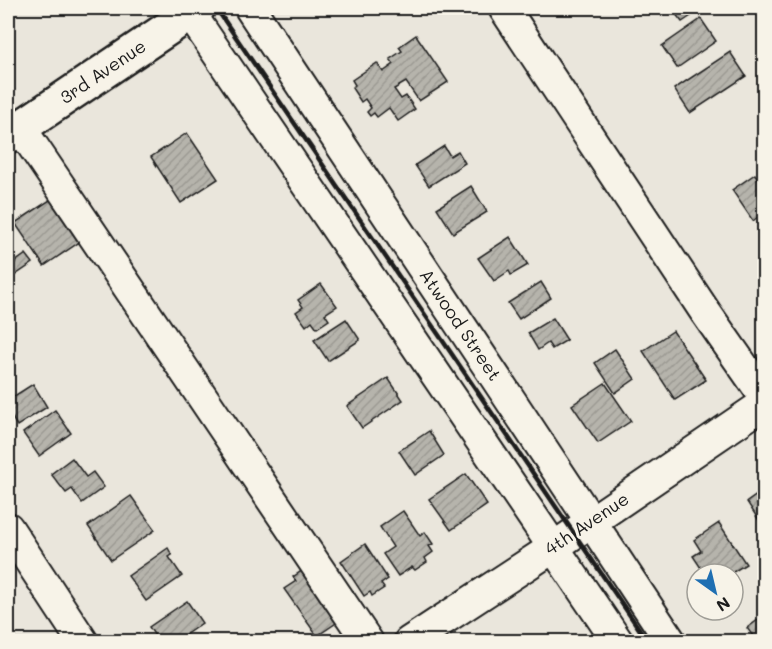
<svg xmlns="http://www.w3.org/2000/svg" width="772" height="649" viewBox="0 0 772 649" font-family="Mali,sans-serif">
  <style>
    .building { fill: url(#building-hatch); stroke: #1c1c1c; stroke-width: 1.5 }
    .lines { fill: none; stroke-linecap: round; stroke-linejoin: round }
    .minor-casing { stroke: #1c1c1c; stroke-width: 34 }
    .major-casing { stroke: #1c1c1c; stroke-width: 38 }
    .minor { stroke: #f7f3e8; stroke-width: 30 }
    .major { stroke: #f7f3e8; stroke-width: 33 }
    .rail { stroke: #1c1c1c; stroke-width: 4.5 }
    .labels { text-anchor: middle; stroke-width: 6; stroke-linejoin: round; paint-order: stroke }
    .street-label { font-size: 18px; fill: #1c1c1c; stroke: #f7f3e8 }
  </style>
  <defs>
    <pattern id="building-hatch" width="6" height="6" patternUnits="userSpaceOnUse" patternTransform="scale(1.5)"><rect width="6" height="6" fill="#b6b4ac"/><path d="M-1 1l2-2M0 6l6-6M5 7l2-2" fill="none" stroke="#9c9a93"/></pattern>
  </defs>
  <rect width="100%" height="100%" fill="#eae6dc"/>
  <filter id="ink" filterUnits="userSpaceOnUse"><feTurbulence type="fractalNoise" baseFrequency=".0167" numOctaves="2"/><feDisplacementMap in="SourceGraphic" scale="12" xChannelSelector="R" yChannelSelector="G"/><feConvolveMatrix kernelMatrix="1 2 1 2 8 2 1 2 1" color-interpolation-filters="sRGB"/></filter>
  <g filter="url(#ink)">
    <g class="building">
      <polygon points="671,8 703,8 682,22"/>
      <polygon points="701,19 716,41 677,68 662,46"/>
      <polygon points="416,35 448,82 419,101 406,82 394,89 401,99 406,96 415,109 398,121 389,108 377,117 374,113 370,116 367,112 371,108 365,99 361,102 352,88 355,85 352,80 377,63 383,72 394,64 390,59 402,51 399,47"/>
      <polygon points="730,52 746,76 690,113 674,89"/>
      <polygon points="187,133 218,179 181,203 151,157"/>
      <polygon points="444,146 450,156 458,151 465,163 429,186 415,165"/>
      <polygon points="755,174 759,180 764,176 764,212 753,221 732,190"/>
      <polygon points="471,186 487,212 453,233 437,208"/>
      <polygon points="56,196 84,239 44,266 15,223"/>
      <polygon points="510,237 528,265 511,275 509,271 494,281 478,258"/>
      <polygon points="26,254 33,263 8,280 8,267"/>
      <polygon points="541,282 551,298 519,319 508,303"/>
      <polygon points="321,284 337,306 325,314 329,320 317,328 312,321 306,326 296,312 303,307 298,300"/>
      <polygon points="553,318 567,340 552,349 548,343 538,350 528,333"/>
      <polygon points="346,319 360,340 328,361 314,340"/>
      <polygon points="673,331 706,380 675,400 643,351"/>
      <polygon points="615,349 635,379 615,393 595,363"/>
      <polygon points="388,378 403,400 362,428 347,406"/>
      <polygon points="605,383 631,421 598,443 572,405"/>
      <polygon points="33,384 47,407 17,426 8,411 8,400"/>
      <polygon points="55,410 71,433 39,456 23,433"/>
      <polygon points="429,431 444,455 415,475 399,451"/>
      <polygon points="72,458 86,477 93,472 104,487 82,503 72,489 66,493 51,474"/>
      <polygon points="466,474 487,505 451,530 429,499"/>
      <polygon points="764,490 764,528 747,502"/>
      <polygon points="131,496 155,530 111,560 88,526"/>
      <polygon points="403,511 420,536 425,532 433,544 429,546 433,552 425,558 427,562 415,570 412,567 398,576 383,554 393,547 380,527"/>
      <polygon points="719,523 746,564 730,574 723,574 720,569 713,574 705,574 693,556 701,551 694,540"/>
      <polygon points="365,544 388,579 381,584 384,588 372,596 370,592 364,596 341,561"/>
      <polygon points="168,548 172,555 169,557 182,576 146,601 128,576"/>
      <polygon points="310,565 342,619 317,636 284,589 296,581 293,577"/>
      <polygon points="187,601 202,623 175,642 159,642 149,627"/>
      <polygon points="762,617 764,620 764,642 745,642 753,636 747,628"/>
    </g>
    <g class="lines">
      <g class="minor-casing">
        <g id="minor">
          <polyline points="250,8 671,642"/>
          <polyline points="504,8 706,313 764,396"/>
          <polyline points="190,13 618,642"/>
          <polyline points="20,127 368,642"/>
          <polyline points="8,528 83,642"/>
          <polyline points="409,642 554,547 764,404"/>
        </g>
      </g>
      <g class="major-casing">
        <polyline id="major" points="8,136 198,8"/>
      </g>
      <use href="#minor" class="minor"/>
      <use href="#major" class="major"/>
      <polyline class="rail" points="216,8 648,642"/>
    </g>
  </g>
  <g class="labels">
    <g class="street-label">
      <text transform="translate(103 72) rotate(-34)" y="6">3rd Avenue</text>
      <text transform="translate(460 325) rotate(56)" y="6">Atwood Street</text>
      <text transform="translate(587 524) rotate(-34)" y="6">4th Avenue</text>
    </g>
  </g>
  <rect width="772" height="649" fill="none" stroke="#f7f3e8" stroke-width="30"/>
  <rect x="15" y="15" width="742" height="619" fill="none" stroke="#1c1c1c" stroke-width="2" filter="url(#ink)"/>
  <g transform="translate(715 592) rotate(146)"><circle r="28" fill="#f7f3e8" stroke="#9f9d96" stroke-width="1.5"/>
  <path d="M0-4.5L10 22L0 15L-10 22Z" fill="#1f6fb2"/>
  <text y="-9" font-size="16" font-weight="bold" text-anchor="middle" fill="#1c1c1c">N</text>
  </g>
</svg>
